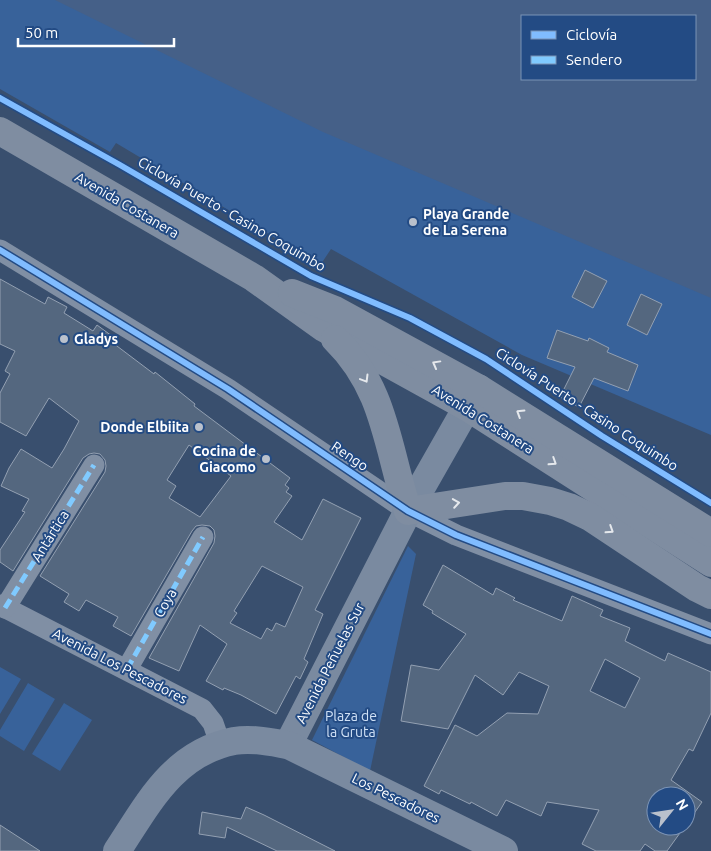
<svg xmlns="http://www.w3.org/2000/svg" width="711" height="851" viewBox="0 0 711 851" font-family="Ubuntu,sans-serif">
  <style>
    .green { fill: #38629a }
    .water { fill: #456088; fill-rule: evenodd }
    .building { fill: #54677f; stroke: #93a0b2; fill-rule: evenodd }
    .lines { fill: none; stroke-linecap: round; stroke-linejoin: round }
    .street { stroke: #808fa4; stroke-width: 21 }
    .secondary { stroke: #7a8aa0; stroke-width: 28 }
    .primary { stroke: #7f8da1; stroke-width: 28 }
    .quiet { stroke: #80caff; stroke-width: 5; stroke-dasharray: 10 5; stroke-linecap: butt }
    .cycleway-casing { stroke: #234b84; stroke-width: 9 }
    .cycleway { stroke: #80bcff; stroke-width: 6 }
    .oneway { stroke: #e5e8ec }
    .poi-dot { fill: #bac1cc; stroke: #234b84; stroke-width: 2 }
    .labels { text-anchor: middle; stroke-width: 4; stroke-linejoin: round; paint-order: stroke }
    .street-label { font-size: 14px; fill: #fff; stroke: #234b84 }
    .poi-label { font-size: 14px; font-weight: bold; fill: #fff; stroke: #234b84; text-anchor: start }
    .park-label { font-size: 14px; fill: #d0e1f6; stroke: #234b84 }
  </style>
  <rect width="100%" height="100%" fill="#394f6e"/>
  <g class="green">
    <polygon points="0,0 457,0 522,79 711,114 711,435 522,355 331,249 317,270 280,249 282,242 116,143 110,152 0,89"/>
    <polygon points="408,546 416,554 370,771 312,740"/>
    <polygon points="0,667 21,679 0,714"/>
    <polygon points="28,683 55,699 24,751 0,736 0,730"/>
    <polygon points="64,703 92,720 60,771 32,754"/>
  </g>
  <path class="water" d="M55,0H711V298L323,132ZM522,16H695V79H522Z"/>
  <g class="building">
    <polygon points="585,270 607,281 593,308 572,297"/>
    <path d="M0,279L45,304L48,297L67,307L64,313L93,331L97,325L116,339L113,343L154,374L155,372L195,404L194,406L290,478L285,485L289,488L286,492L292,496L274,522L302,540L323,499L361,518L315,610L323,614L304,659L308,662L300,679L296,676L276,714L241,695L224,688L223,690L206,681L227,644L200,625L179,671L149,658L214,543L215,536L214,530L210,526L202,525L196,526L192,531L131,636L113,626L118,617L86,600L79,611L64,602L69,594L40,576L105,472L106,466L105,460L100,454L94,453L89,454L83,458L13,571L0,562V550L25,512L22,511L29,499L1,486L9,468L21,449L52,468L64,449L79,421L49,398L26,436L0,422V393L10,374L5,371L15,351L0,344ZM189,445L231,476L200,517L169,498L176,486L167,480ZM262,566L303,587L285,627L276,623L272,631L267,628L261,639L230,623L237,613L234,611Z"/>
    <polygon points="641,294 662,304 647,335 627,325"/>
    <polygon points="557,330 588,341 589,338 609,348 607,352 638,365 628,391 594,378 579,407 560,397 575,367 547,358"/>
    <path d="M443,565L493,595L496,588L515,598L513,600L562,621L572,596L603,610L600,616L630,628L625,641L665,661L668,653L711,672V713L693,751L689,749L671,780L702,802L686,825V796H656V826H685L667,851H655L645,844L640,851H596L582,844L599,810L547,802L541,816L506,800L497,816L471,802L470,804L441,790L439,794L424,786L455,725L477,736L507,713L538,714L549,686L519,672L503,695L475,675L448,729L401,721L411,665L439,670L466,634L432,613L433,611L423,605ZM605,659L640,678L625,708L590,691Z"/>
    <polygon points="246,807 264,815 335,851 277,851 227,827 225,838 199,834 202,812 241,819"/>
    <polygon points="0,825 40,851 0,851"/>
  </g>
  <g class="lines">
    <g class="street">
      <polyline points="0,250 228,389 408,511 456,535 711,634"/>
      <polyline points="0,605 202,709 213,723 221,746"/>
      <polyline points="5,608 94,465"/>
      <polyline points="127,669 203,537"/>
    </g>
    <g class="secondary">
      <polyline points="288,745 408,511 478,388"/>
      <path d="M117,851C148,804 173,753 234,741C252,738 270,742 288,745L504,851"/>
    </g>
    <g class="primary">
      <polyline points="0,131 254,278 324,328 467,407 711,563"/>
      <polyline points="292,293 335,310 478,388 711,533"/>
      <path d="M335,339C386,389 387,448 408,511L505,496H523L550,501L569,507L590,517L697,588L711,595"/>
    </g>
    <g class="quiet">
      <polyline points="5,608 94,465"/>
      <polyline points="127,669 203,537"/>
    </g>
    <g class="cycleway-casing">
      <g id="cycleway">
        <polyline points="0,98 120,165 311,276 410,318 486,359 602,436 711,503"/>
        <polyline points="0,250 228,389 408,511 456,535 711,634"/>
      </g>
    </g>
    <use href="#cycleway" class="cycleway"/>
  </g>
  <defs><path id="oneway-chevron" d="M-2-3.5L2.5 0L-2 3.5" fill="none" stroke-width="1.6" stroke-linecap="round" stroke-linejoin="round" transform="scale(1.25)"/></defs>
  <g class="oneway">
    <use href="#oneway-chevron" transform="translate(436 364) rotate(-151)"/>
    <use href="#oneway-chevron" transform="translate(365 379) rotate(59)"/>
    <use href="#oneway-chevron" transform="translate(520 413) rotate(-148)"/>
    <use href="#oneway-chevron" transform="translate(553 462) rotate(33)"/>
    <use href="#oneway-chevron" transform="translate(456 503) rotate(-9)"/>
    <use href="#oneway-chevron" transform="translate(610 530) rotate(33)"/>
  </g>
  <g class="poi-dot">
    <circle cx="413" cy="222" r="5"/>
    <circle cx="64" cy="339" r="5"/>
    <circle cx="199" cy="427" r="5"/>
    <circle cx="266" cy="459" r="5"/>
  </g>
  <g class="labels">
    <g class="street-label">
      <text transform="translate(127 205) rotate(30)" y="5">Avenida Costanera</text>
      <text transform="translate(232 214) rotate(30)" y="5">Ciclovía Puerto - Casino Coquimbo</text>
      <text transform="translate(587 409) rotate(33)" y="5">Ciclovía Puerto - Casino Coquimbo</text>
      <text transform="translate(483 419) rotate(32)" y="5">Avenida Costanera</text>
      <text transform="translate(350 456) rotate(34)" y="5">Rengo</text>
      <text transform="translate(50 536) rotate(-58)" y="5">Antártica</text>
      <text transform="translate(165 603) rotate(-60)" y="5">Coya</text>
      <text transform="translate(330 663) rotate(-63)" y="5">Avenida Peñuelas Sur</text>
      <text transform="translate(120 666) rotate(27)" y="5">Avenida Los Pescadores</text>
      <text transform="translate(396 798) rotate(26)" y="5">Los Pescadores</text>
    </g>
    <g class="poi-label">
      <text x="423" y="219">Playa Grande<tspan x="423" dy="16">de La Serena</tspan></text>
      <text x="74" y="344">Gladys</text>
      <text x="189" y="432" text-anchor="end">Donde Elbiita</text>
      <text x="256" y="456" text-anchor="end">Cocina de<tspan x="256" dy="16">Giacomo</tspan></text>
    </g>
    <g class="park-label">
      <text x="351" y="721">Plaza de<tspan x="351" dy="16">la Gruta</tspan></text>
    </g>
  </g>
  <rect x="521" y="15" width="175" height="65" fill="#234b84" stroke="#7b93b5"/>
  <rect x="531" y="31" width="25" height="8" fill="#80bcff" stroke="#7b93b5"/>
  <text x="566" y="40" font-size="15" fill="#ffffff">Ciclovía</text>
  <rect x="531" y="56" width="25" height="8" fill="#80caff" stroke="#7b93b5"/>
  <text x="566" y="65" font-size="15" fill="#ffffff">Sendero</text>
  <g transform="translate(671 811) rotate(60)"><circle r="24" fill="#234b84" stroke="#7b93b5"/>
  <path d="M0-4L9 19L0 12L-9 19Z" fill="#bac1cc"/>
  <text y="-8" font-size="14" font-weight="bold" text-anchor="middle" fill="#ffffff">N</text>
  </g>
  <path d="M18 38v8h156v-8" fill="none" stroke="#ffffff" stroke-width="2.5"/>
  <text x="25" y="38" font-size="15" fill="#ffffff" stroke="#234b84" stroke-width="4" paint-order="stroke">50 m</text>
</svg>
